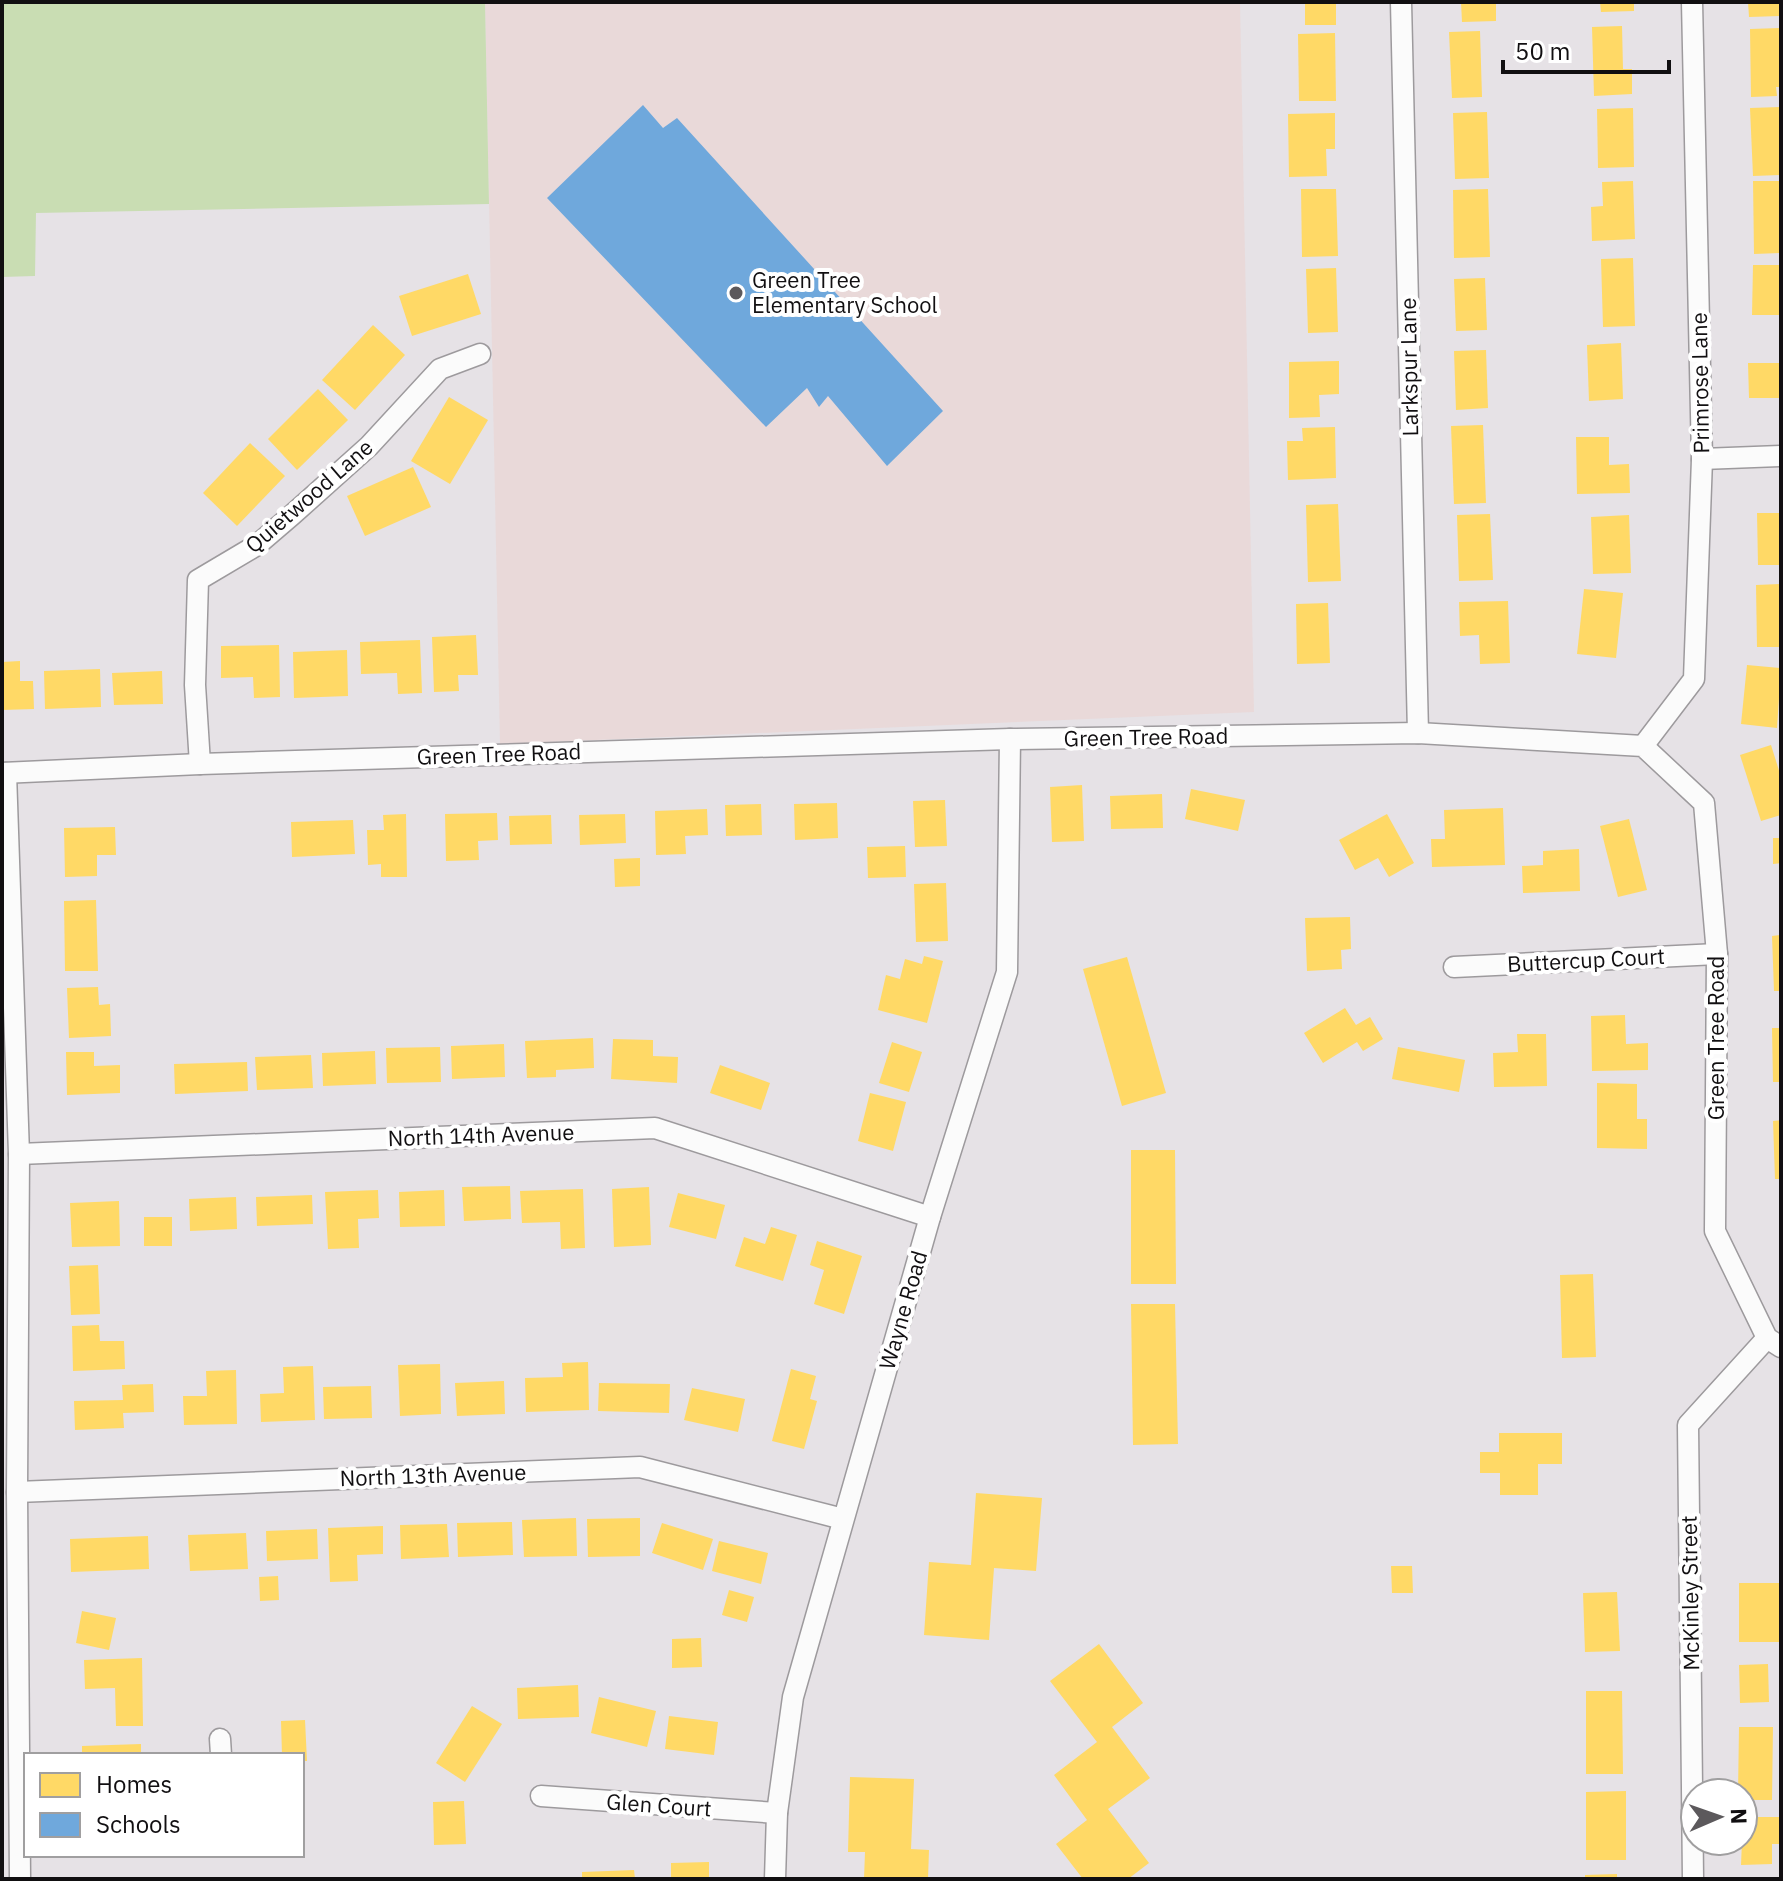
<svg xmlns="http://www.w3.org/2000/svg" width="1783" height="1881" viewBox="0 0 1783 1881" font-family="'IBM Plex Sans',sans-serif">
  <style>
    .education { fill: #e9d9d9 }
    .green { fill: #c9ddb3 }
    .homes { fill: #ffd966 }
    .schools { fill: #6fa8dc }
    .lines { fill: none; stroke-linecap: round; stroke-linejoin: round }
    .minor-casing { stroke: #9d9a9d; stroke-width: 23 }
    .minor { stroke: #fbfbfb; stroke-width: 20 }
    .poi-dot { fill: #5c595c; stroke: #fff; stroke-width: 3 }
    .labels { text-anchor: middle; stroke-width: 8; stroke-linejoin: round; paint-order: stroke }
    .poi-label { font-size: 22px; fill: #110f11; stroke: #fff; text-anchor: start }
    .street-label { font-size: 22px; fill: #110f11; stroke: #fff }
  </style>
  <rect width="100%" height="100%" fill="#e6e2e6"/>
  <polygon class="education" points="485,2 1240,2 1254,712 500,744"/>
  <polygon class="green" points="2,2 485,2 489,204 36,213 35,276 2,277"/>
  <g class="homes">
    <rect x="1305" y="2" width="31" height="23"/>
    <polygon points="1461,2 1496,2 1496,21 1462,22"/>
    <polygon points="1600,2 1634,2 1634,11 1601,12"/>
    <polygon points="1748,2 1781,2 1781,16 1749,17"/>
    <polygon points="1622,26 1623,69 1632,69 1632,94 1594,96 1592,27"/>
    <polygon points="1781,28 1781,87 1776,87 1777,96 1751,97 1750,29"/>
    <polygon points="1480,31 1482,97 1452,98 1449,32"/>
    <polygon points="1335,33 1336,101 1299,101 1298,34"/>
    <polygon points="1781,107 1781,175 1753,176 1750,108"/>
    <polygon points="1633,108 1634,167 1598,168 1597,109"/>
    <polygon points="1487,112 1489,178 1455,179 1453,113"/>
    <polygon points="1335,113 1335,149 1326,149 1327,176 1289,177 1288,114"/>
    <polygon points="1633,181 1635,239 1592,241 1591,207 1603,206 1602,182"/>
    <polygon points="1753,181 1781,181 1781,253 1754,254"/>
    <polygon points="1301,189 1336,189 1338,256 1302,257"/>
    <polygon points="1488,189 1490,257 1454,258 1453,190"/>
    <polygon points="1633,258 1635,326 1603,327 1601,259"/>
    <polygon points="1753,265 1781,265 1781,315 1752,315"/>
    <polygon points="1336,268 1338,332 1308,333 1306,269"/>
    <polygon points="468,274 481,314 412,336 399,296"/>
    <polygon points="1485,278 1487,330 1456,331 1454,279"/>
    <polygon points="373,325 405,355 355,410 322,380"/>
    <polygon points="1621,343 1623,399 1589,401 1587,345"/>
    <polygon points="1486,350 1488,408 1456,410 1454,351"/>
    <polygon points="1339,361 1339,394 1319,395 1320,417 1289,418 1289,362"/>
    <polygon points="1748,363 1781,363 1781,398 1749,398"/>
    <polygon points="318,389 348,420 297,470 268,439"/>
    <polygon points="449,397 488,420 450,484 411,461"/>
    <polygon points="1483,425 1486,503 1454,504 1451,426"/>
    <polygon points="1335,427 1336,478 1288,480 1287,441 1303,441 1302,428"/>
    <polygon points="1576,437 1609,437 1609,465 1629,464 1630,493 1577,494"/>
    <polygon points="250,443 285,476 237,526 203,493"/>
    <polygon points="413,467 431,507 365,536 347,496"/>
    <polygon points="1338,504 1341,581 1308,582 1306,505"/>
    <polygon points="1757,513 1781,513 1781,565 1758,565"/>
    <polygon points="1490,514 1493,580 1459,581 1457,515"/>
    <polygon points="1629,515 1631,573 1593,574 1591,517"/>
    <polygon points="1781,584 1781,647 1757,647 1756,585"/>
    <polygon points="1584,589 1623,593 1616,658 1577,654"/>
    <polygon points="1508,601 1510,663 1480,664 1479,635 1460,636 1459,602"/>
    <polygon points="1328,603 1330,663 1297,664 1296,604"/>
    <polygon points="476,635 478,675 458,675 459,691 434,692 432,637"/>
    <polygon points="420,640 422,693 398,694 397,673 361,674 360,642"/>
    <polygon points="279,645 280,697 254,698 253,677 221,678 221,646"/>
    <polygon points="347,650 348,696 294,698 293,652"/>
    <polygon points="20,661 20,681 33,681 34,709 2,710 2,662"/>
    <polygon points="1747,665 1781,668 1777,728 1741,724"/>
    <polygon points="100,669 101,707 45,709 44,671"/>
    <polygon points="162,671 163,704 114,705 112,673"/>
    <polygon points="1771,745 1781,777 1781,815 1761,821 1740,755"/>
    <polygon points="1082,785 1084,841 1052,842 1050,787"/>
    <polygon points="1191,789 1245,800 1238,831 1185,819"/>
    <polygon points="1162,794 1163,828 1111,829 1110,796"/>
    <polygon points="945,800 947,846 915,847 913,801"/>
    <polygon points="837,803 838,838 795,840 794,804"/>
    <polygon points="761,804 762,835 726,836 725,805"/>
    <polygon points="1503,808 1505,865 1432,867 1431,839 1445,839 1444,810"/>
    <polygon points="707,809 708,835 685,836 686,854 656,855 655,811"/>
    <polygon points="497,813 498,840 478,841 479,860 446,861 445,814"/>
    <polygon points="406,814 407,877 381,877 381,864 368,865 367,830 384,830 383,815"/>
    <polygon points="625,814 626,843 580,845 579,815"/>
    <polygon points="1387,814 1414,863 1389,877 1378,858 1355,870 1339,840"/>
    <polygon points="551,815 552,844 510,845 509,816"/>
    <polygon points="1629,819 1647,890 1618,897 1600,826"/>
    <polygon points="353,820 355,854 292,857 291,822"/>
    <polygon points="115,827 116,855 97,855 97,876 65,877 64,828"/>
    <polygon points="1773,838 1781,838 1781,863 1773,864"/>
    <polygon points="905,846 906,877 868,878 867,847"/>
    <polygon points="1579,849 1580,891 1523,893 1522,866 1543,865 1543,851"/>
    <polygon points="640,858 640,886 615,887 614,859"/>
    <polygon points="946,883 948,941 916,942 914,884"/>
    <polygon points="96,900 98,971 65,971 64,901"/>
    <polygon points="1350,917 1351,949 1341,950 1342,969 1307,971 1305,918"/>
    <polygon points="1781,935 1781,991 1774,991 1772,936"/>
    <polygon points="924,956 943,961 927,1023 878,1010 886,975 900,979 905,959 922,964"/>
    <polygon points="1127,957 1166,1093 1122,1106 1083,969"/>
    <polygon points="98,987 99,1005 110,1004 111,1036 69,1038 67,988"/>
    <polygon points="1345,1008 1356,1025 1370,1017 1383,1039 1363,1051 1357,1042 1323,1063 1304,1033"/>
    <polygon points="1625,1015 1626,1044 1648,1043 1648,1070 1592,1071 1591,1016"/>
    <polygon points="1772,1028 1781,1028 1781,1082 1773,1082"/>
    <polygon points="1517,1034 1546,1034 1547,1086 1494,1087 1493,1053 1518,1052"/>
    <polygon points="593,1038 594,1068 556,1070 556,1077 527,1078 525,1041"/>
    <polygon points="613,1039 653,1040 653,1056 678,1057 677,1083 611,1079"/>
    <polygon points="892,1042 922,1052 909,1092 879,1083"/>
    <polygon points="504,1044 505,1077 452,1079 451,1046"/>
    <polygon points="440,1047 441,1082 387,1083 386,1048"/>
    <polygon points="1398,1047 1465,1060 1459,1092 1392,1079"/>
    <polygon points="375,1051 376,1084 323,1086 322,1053"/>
    <polygon points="66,1052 94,1052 94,1066 120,1065 120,1093 67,1095"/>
    <polygon points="311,1055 313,1088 257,1090 255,1057"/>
    <polygon points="247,1062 248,1091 175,1094 174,1064"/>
    <polygon points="720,1065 770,1083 761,1110 710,1093"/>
    <polygon points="1597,1083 1637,1084 1637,1119 1647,1119 1647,1149 1597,1148"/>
    <polygon points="870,1093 906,1102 893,1151 858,1141"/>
    <polygon points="1781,1120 1781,1179 1775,1179 1773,1121"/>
    <polygon points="1131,1150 1175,1150 1176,1284 1131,1284"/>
    <polygon points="510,1186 511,1219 464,1221 462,1187"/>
    <polygon points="649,1187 651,1245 614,1247 612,1189"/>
    <polygon points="583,1189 585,1248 561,1249 560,1222 522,1223 520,1191"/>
    <polygon points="378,1190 379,1218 358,1219 359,1248 328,1249 325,1192"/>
    <polygon points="444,1190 445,1226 400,1227 399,1192"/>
    <polygon points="678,1193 725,1205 716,1239 669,1227"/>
    <polygon points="312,1195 313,1224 257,1226 256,1197"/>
    <polygon points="236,1197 237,1229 190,1231 189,1199"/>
    <polygon points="119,1201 120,1246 72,1247 70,1203"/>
    <rect x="144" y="1217" width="28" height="29"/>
    <polygon points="771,1227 797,1235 783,1281 735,1266 744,1237 765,1244"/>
    <polygon points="817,1241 862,1256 844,1314 814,1304 824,1270 810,1265"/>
    <polygon points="98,1265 100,1314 71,1315 69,1266"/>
    <polygon points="1593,1274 1596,1357 1562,1358 1560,1275"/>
    <polygon points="1131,1304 1175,1304 1178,1444 1133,1445"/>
    <polygon points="99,1325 100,1341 124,1341 125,1369 73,1371 72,1326"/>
    <polygon points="588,1362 589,1410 526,1412 525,1378 563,1377 562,1363"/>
    <polygon points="440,1364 441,1414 400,1416 398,1365"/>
    <polygon points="313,1366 315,1420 261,1422 260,1394 284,1393 283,1367"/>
    <polygon points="791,1369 816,1376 810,1399 817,1401 804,1449 772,1441"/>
    <polygon points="236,1370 237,1424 184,1425 183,1396 207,1396 206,1371"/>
    <polygon points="504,1381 505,1414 457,1416 455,1383"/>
    <polygon points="599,1383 670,1384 669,1413 598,1411"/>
    <polygon points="153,1384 154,1412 123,1413 124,1428 75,1430 74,1401 123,1400 122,1385"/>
    <polygon points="371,1386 372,1418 324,1419 323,1387"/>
    <polygon points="692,1388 745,1399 738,1432 684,1420"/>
    <polygon points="1499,1433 1562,1433 1562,1464 1538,1464 1538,1495 1500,1495 1500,1473 1480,1473 1480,1452 1499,1452"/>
    <polygon points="976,1493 1042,1498 1036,1571 994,1568 989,1640 924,1635 929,1562 971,1565"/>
    <polygon points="576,1518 577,1556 524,1557 522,1520"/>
    <polygon points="640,1518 640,1556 588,1557 587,1519"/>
    <polygon points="512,1522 513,1555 458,1557 457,1523"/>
    <polygon points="662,1523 713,1539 703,1570 652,1553"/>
    <polygon points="447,1524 449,1557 401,1559 400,1525"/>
    <polygon points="383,1526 383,1554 357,1555 358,1581 330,1582 328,1528"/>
    <polygon points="317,1529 318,1559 267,1561 266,1531"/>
    <polygon points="246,1533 248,1569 190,1571 188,1535"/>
    <polygon points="148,1536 149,1569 71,1572 70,1539"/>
    <polygon points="719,1541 768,1553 761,1584 712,1571"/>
    <polygon points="1391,1566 1412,1566 1413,1593 1392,1593"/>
    <polygon points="278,1576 279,1600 260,1601 259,1577"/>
    <rect x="1739" y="1583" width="42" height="59"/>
    <polygon points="729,1590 754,1597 747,1622 722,1615"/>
    <polygon points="1617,1592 1620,1651 1585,1652 1583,1593"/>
    <polygon points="82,1611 116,1618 109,1650 76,1643"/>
    <polygon points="701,1638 702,1667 672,1668 672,1639"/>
    <polygon points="1099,1644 1143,1703 1112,1727 1150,1778 1108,1809 1149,1863 1128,1879 1083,1879 1056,1844 1087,1820 1054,1775 1097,1742 1050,1681"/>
    <polygon points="142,1658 143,1726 116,1726 115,1688 85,1689 84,1660"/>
    <polygon points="1768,1664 1769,1702 1740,1703 1739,1665"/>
    <polygon points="578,1685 579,1717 518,1719 517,1688"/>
    <polygon points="1586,1691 1622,1691 1623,1774 1586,1774"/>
    <polygon points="599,1697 656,1711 647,1747 591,1733"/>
    <polygon points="472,1706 502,1724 465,1782 436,1763"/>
    <polygon points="669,1716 718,1722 714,1755 665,1749"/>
    <polygon points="305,1720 307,1761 302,1761 302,1755 282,1755 281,1721"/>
    <polygon points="1739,1727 1773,1727 1772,1800 1743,1800 1743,1793 1738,1793"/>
    <polygon points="141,1744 141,1755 82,1755 82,1746"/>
    <polygon points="850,1777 914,1779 911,1849 929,1850 928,1879 864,1879 865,1852 848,1852"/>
    <polygon points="1626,1791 1626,1860 1586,1860 1586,1792"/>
    <polygon points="464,1801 466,1844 434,1845 433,1802"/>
    <polygon points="1743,1817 1781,1817 1781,1844 1772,1844 1772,1864 1741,1865"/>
    <polygon points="709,1862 709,1879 671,1879 671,1863"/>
    <polygon points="634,1870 635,1879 582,1879 582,1872"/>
    <polygon points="1617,1874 1617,1879 1585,1879 1585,1875"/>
  </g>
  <polygon class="schools" points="643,105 663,128 677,118 943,411 887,466 828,396 819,407 807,388 766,427 547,198"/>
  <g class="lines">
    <g class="minor-casing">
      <g id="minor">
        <polyline points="1401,2 1418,733"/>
        <polyline points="1702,459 1781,456"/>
        <polyline points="1643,746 1694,679 1702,459 1692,2"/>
        <polyline points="200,764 195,685 198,580 257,545 292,515 369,446 440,369 480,354"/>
        <polyline points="2,773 200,764 1010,739 1418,733 1643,746 1704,803 1717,954 1715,1231 1767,1338 1781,1347"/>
        <polyline points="6,773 19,1154 17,1492 20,1879"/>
        <polyline points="1454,967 1717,954"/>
        <polyline points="19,1154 655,1128 930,1217"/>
        <polyline points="17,1492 640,1467 843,1519"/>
        <polyline points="220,1739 221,1755"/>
        <polyline points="541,1796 777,1813"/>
        <polyline points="775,1879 777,1813 793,1697 930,1217 1007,972 1010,739"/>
        <polyline points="1693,1879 1688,1425 1767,1338"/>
      </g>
    </g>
    <use href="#minor" class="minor"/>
  </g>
  <circle class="poi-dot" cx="736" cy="293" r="8"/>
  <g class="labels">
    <g class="poi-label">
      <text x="752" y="288">Green Tree<tspan x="752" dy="25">Elementary School</tspan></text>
    </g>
    <g class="street-label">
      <text transform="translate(1409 367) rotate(-91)" y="8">Larkspur Lane</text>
      <text transform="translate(1700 383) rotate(-91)" y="8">Primrose Lane</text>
      <text transform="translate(309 496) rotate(-41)" y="8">Quietwood Lane</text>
      <text transform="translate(1146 737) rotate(-1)" y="8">Green Tree Road</text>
      <text transform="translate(499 754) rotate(-2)" y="8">Green Tree Road</text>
      <text transform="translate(1586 960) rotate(-3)" y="8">Buttercup Court</text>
      <text transform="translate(1716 1038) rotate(-90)" y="8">Green Tree Road</text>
      <text transform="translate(481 1135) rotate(-2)" y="8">North 14th Avenue</text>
      <text transform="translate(903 1310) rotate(-74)" y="8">Wayne Road</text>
      <text transform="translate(433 1475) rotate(-2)" y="8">North 13th Avenue</text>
      <text transform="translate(1690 1593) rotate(-91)" y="8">McKinley Street</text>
      <text transform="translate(659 1805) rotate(4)" y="8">Glen Court</text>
    </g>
  </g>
  <rect width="1783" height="1881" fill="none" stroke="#110f11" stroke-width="8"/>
  <rect x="24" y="1753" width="280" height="104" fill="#ffffff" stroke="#a09fa0" stroke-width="2"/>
  <rect x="40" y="1773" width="40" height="24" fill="#ffd966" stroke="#a09fa0" stroke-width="2"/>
  <text x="96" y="1793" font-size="24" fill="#110f11">Homes</text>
  <rect x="40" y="1813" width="40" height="24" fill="#6fa8dc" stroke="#a09fa0" stroke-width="2"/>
  <text x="96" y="1833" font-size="24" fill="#110f11">Schools</text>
  <g transform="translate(1719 1817) rotate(88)"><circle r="38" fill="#ffffff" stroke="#a09fa0" stroke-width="2"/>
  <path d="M0-6L14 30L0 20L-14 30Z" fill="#5c595c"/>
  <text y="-12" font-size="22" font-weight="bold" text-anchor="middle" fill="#110f11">N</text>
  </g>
  <path d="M1503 60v12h166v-12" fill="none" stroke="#110f11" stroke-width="4"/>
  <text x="1515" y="60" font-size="24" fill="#110f11" stroke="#ffffff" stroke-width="6" paint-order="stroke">50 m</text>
</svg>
